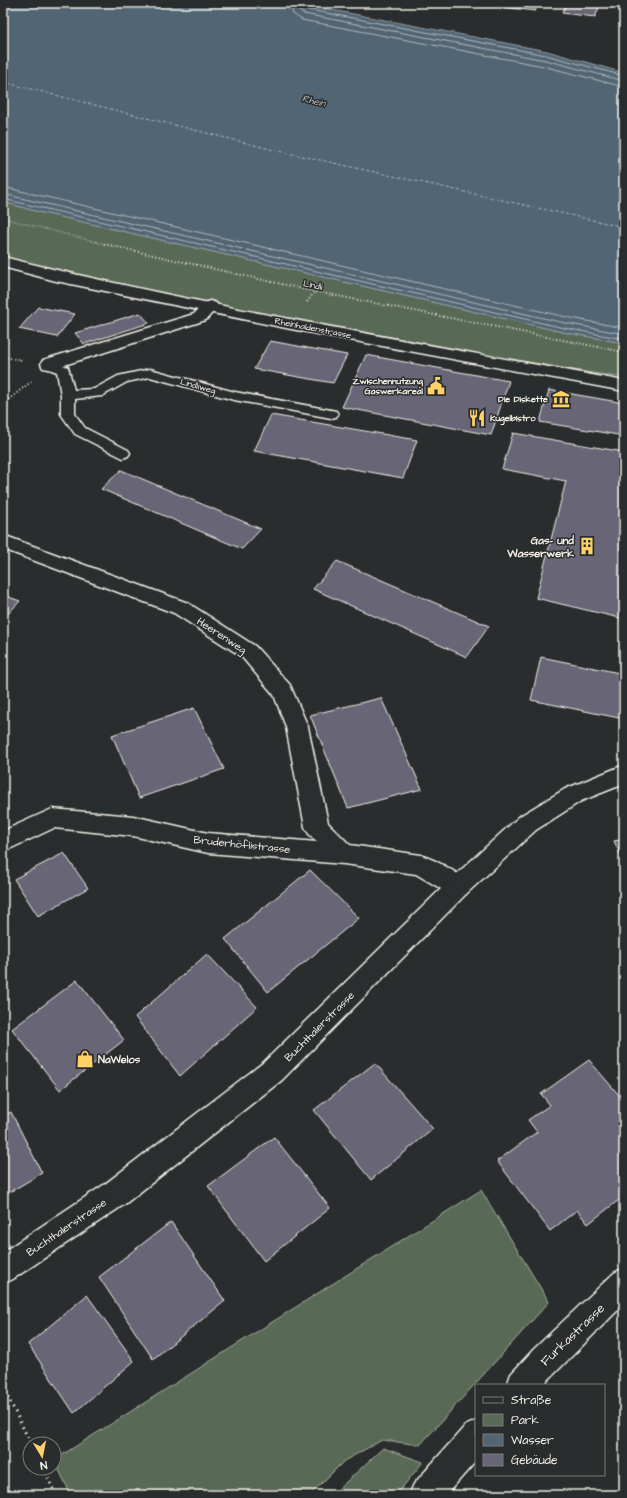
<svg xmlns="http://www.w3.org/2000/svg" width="627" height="1498" viewBox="0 0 627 1498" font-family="'Architects Daughter',sans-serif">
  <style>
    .green { fill: #596b56; stroke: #a6ae9f }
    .water { fill: #516575; stroke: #929da3 }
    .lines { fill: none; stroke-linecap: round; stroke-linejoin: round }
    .shore { stroke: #b3b9ba; stroke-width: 1 }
    .ferry { stroke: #b3b9ba; stroke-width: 1; stroke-dasharray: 3 2.5; stroke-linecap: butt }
    .building { fill: #676577; stroke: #f4f1e8 }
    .lane-casing { stroke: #f4f1e8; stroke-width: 3 }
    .street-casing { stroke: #f4f1e8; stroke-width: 3 }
    .secondary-casing { stroke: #f4f1e8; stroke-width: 3 }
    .path-far2 { stroke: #f4f1e8; stroke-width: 1.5; stroke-dasharray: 0.5 2; stroke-linecap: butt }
    .path-far1 { stroke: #f4f1e8; stroke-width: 2; stroke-dasharray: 1 2.5; stroke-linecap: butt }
    .path { stroke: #f4f1e8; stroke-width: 3; stroke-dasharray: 1.5 4; stroke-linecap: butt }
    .lane { fill: #2a2d2e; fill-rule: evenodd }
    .street { fill: #2a2d2e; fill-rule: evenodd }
    .secondary { fill: #2a2d2e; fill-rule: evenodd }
    .labels { text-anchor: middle; stroke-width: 3; stroke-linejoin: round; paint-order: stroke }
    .far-street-label { font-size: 9px; fill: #f4f1e8; stroke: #2a2d2e }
    .far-poi-label { font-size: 9px; font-weight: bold; fill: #f4f1e8; stroke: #2a2d2e; text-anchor: end }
    .far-water-label { font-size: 10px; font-style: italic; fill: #b3b9ba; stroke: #2a2d2e }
    .poi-label { font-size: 11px; font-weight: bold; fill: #f4f1e8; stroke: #2a2d2e; text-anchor: end }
    .street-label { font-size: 11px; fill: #f4f1e8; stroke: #2a2d2e }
    .near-street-label { font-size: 13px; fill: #f4f1e8; stroke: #2a2d2e }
  </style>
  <rect width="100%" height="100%" fill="#2a2d2e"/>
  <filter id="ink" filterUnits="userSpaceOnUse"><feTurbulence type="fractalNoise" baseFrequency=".025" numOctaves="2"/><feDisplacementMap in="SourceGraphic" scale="8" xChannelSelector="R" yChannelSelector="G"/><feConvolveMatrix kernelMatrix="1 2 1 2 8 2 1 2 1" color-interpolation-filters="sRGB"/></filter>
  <g filter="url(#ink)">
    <g class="green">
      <polygon points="3,202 39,212 563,332 624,343 624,378 291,324 3,259"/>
      <polygon points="481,1190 549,1302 420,1445 382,1440 344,1461 310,1495 71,1495 54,1460"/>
      <polygon points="383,1448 423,1462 396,1495 332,1495"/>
    </g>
    <polygon class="water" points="3,3 296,3 547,51 624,73 624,343 563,332 39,212 3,202"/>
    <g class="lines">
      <g class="shore">
        <polyline points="290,3 293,14 302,20 543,66 624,87"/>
        <polyline points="296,3 298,10 304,14 545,60 624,81"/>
        <polyline points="301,3 302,7 305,9 546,55 624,76"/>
        <polyline points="3,187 566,317 624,328"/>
        <polyline points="3,194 565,323 624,334"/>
        <polyline points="3,199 564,328 624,339"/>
      </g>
      <polyline class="ferry" points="3,82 270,149 624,227"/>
    </g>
    <g class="building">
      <polygon points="495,3 539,3 535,11 494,6"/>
      <polygon points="567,3 601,3 595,17 562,13"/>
      <polygon points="38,307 75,314 57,337 19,329"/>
      <polygon points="140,313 149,323 84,344 75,333"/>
      <polygon points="270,341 347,355 333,383 254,369"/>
      <polygon points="366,355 509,381 491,435 342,407"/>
      <polygon points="549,390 624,403 624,436 540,422"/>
      <polygon points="271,415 417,440 403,478 254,451"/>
      <polygon points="513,433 624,452 624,619 536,598 566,481 502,469"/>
      <polygon points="121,470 261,529 242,549 101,489"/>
      <polygon points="337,561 489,626 467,657 313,589"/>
      <polygon points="3,595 20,601 3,619"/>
      <polygon points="541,657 624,674 624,719 531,700"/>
      <polygon points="381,698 422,789 348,808 310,715"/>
      <polygon points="194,708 224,769 139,798 112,735"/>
      <polygon points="624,839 624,862 614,841"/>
      <polygon points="64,853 88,888 38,916 14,879"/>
      <polygon points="310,870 359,918 268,992 225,939"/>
      <polygon points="207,954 257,1007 180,1076 135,1017"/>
      <polygon points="77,980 124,1040 60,1090 12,1029"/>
      <polygon points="589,1060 624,1101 624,1171 622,1173 624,1176 624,1196 588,1224 577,1210 550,1231 497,1161 537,1132 528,1120 550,1105 541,1094"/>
      <polygon points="375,1063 433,1129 371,1180 314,1110"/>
      <polygon points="11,1112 42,1173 3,1196 3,1116"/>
      <polygon points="274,1137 330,1208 264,1261 208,1186"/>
      <polygon points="171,1222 225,1301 153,1359 99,1277"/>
      <polygon points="87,1295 134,1361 74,1413 28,1344"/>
    </g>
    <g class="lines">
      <g class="lane-casing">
        <polygon id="lane" points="49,360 68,367 74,390 94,389 118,376 150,369 235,392 331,410 336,411 338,414 336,417 331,418 234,400 150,377 127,382 102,396 75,399 75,414 85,428 128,450 130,453 128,456 123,458 75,434 61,414 61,395 57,372 44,367 42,364 44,361"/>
      </g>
      <g class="street-casing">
        <g id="street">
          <polygon points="210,301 216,303 218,306 206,320 55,368 49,369 43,368 41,364 43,360 194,314 204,303"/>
          <path d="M3,535L188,603L255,646L290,685L308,727L328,823L350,845L421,855C435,860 464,874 470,887L466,894L458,897L450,894L416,874L344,864L208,853L133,836L54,828L3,852V831L52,809L133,816L208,833L317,842L309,834L305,827L286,727L274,695L241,656L174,613L3,549Z"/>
          <polygon points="624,1268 624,1304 543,1385 507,1385 511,1374 534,1349 614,1273"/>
          <polygon points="476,1421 476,1461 446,1495 409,1495 414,1484 465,1426"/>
        </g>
      </g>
      <g class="secondary-casing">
        <g id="secondary">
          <path d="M3,257C208,308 417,342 624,381V391L291,329L56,281L3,267Z"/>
          <polygon points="624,765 624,784 581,801 536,830 466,894 282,1080 125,1204 13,1279 3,1284 3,1252 105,1184 264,1062 450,880 520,816 565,789"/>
        </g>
      </g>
      <polyline class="path-far2" points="3,218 108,245"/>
      <g class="path-far1">
        <polyline points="104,244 312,291 624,352"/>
        <polyline points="307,302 314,293"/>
        <polyline points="3,357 22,360"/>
        <polyline points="3,404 32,381"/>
      </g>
      <g class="path">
        <polyline points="3,1387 31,1444"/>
        <polyline points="43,1468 56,1495"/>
      </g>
      <use href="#lane" class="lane"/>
      <use href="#street" class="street"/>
      <use href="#secondary" class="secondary"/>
    </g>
  </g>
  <defs>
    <g id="civic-bare" transform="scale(1.38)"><path d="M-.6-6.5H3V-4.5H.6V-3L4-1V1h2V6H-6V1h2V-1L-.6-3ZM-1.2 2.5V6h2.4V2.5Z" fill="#ffd166" stroke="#2a2d2e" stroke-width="2.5" paint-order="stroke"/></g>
    <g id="museum-bare" transform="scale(1.38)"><path d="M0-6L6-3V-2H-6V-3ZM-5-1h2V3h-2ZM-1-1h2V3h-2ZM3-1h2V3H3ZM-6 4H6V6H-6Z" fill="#ffd166" stroke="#2a2d2e" stroke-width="2.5" paint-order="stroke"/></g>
    <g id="restaurant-bare" transform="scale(1.38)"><path d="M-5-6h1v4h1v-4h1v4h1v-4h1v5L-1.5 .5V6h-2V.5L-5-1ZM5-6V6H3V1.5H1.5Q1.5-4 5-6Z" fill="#ffd166" stroke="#2a2d2e" stroke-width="2.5" paint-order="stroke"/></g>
    <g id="building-bare" transform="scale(1.38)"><path d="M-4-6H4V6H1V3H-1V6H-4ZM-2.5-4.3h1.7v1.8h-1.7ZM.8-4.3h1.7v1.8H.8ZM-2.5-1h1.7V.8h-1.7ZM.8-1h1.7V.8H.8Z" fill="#ffd166" stroke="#2a2d2e" stroke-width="2.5" paint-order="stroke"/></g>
    <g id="shop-bare" transform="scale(1.38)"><path d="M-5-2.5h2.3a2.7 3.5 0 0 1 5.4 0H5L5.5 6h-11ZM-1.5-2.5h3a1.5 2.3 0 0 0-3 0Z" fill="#ffd166" stroke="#2a2d2e" stroke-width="2.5" paint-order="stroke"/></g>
  </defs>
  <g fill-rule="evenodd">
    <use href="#civic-bare" x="436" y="386"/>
    <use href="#museum-bare" x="561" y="399"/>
    <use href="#restaurant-bare" x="477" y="418"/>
    <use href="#building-bare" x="587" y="546"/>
    <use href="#shop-bare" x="85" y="1059"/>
  </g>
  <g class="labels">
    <g class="far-street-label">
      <text transform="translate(313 285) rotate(12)" y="3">Lindli</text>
      <text transform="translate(313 328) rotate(11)" y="3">Rheinhaldenstrasse</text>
      <text transform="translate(198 386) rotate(16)" y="3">Lindliweg</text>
    </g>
    <g class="far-poi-label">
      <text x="423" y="384">Zwischennutzung<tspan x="423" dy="10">Gaswerkareal</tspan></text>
      <text x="548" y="402">Die Diskette</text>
      <text x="490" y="421" text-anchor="start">Kugelbistro</text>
    </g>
    <g class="far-water-label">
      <text transform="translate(314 100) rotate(14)" y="4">Rhein</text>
    </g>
    <g class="poi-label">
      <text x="574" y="544">Gas- und<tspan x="574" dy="13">Wasserwerk</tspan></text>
      <text x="98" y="1063" text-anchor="start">NaWelos</text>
    </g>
    <g class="street-label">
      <text transform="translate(222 635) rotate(33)" y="4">Heerenweg</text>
      <text transform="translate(242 844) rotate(6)" y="4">Bruderhöflistrasse</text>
      <text transform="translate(319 1026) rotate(-45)" y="4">Buchthalerstrasse</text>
      <text transform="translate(66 1227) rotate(-34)" y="4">Buchthalerstrasse</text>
    </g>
    <g class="near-street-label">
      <text transform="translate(572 1334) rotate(-44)" y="5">Furkastrasse</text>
    </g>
  </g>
  <rect width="627" height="1498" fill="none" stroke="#2a2d2e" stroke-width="16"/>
  <rect x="8" y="8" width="611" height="1482" fill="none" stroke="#f4f1e8" stroke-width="1.5" filter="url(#ink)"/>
  <rect x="475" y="1384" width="130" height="92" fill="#2a2d2e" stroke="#7b7b78"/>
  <rect x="483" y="1397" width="20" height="6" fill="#2a2d2e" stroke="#7b7b78"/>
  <text x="511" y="1404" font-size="12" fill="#f4f1e8">Straße</text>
  <rect x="483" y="1414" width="20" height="12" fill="#596b56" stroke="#7b7b78"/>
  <text x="511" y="1424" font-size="12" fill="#f4f1e8">Park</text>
  <rect x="483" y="1434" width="20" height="12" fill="#516575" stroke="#7b7b78"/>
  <text x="511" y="1444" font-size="12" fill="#f4f1e8">Wasser</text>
  <rect x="483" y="1454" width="20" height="12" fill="#676577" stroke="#7b7b78"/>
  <text x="511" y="1464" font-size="12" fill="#f4f1e8">Gebäude</text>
  <g transform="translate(42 1456) rotate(170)"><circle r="19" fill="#2a2d2e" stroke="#7b7b78"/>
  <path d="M0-3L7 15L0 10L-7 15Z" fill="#ffd166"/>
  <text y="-6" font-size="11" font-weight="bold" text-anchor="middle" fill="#f4f1e8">N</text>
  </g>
</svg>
